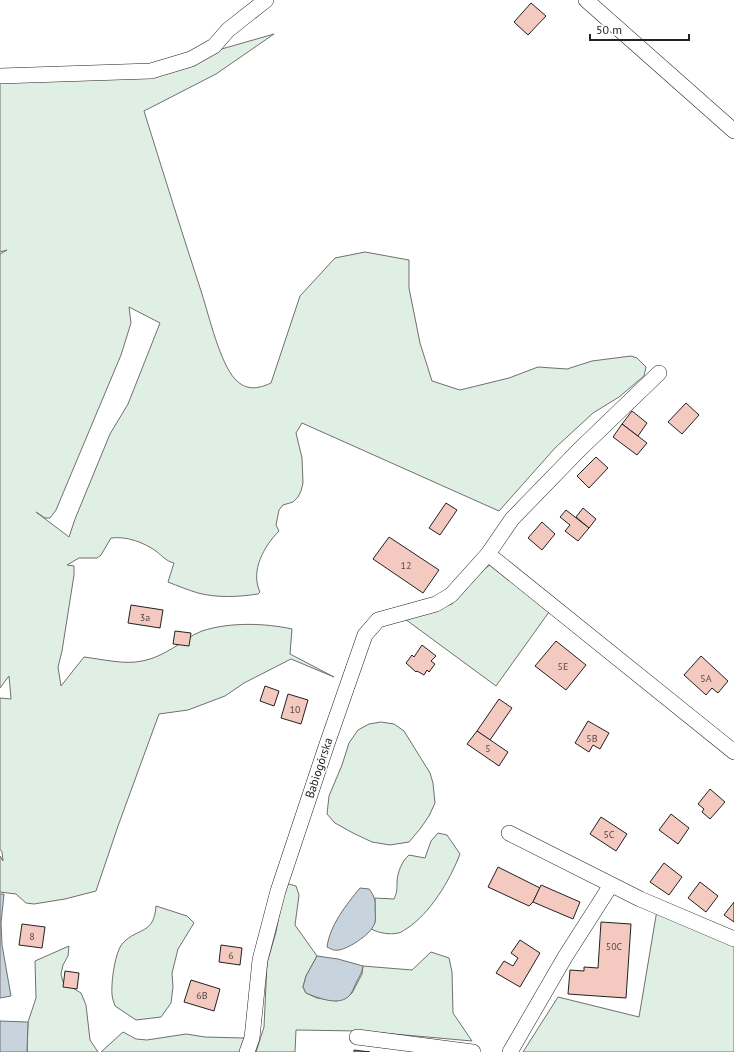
<svg xmlns="http://www.w3.org/2000/svg" width="734" height="1052" viewBox="0 0 734 1052" font-family="'PT Sans',sans-serif">
  <style>
    .green { fill: #e0efe3; stroke: #6f6f6f; fill-rule: evenodd }
    .water { fill: #c7d3dd; stroke: #6f6f6f }
    .building { fill: #f3c9c0; stroke: #222 }
    .lines { fill: none; stroke-linecap: round; stroke-linejoin: round }
    .minor-casing { stroke: #222; stroke-width: 16 }
    .minor { stroke: #fff; stroke-width: 15 }
    .labels { text-anchor: middle; stroke-width: 3; stroke-linejoin: round; paint-order: stroke }
    .number-label { font-size: 10px; fill: #564c4a }
    .street-label { font-size: 12px; fill: #222; stroke: #fff }
  </style>
  <rect width="100%" height="100%" fill="#fff"/>
  <g class="green">
    <path d="M274,34L216,74L144,111C163,172 182,233 202,294C209,316 220,363 235,379C246,391 258,389 271,383L300,296L335,258L365,252L409,260V288L420,343L432,381L460,390L509,378L538,367L567,369L592,361L631,356L637,358L646,367L644,376L619,397L593,413L555,448L499,511L302,423L296,433L302,458L303,483L301,491L298,497L293,502L283,505L279,510L276,525L279,531C264,546 250,571 260,592L258,594C238,597 217,598 198,593C188,590 178,586 168,582L174,563C166,561 162,556 156,551C143,542 126,536 111,538L101,555L97,558H79L67,565L74,566V575L62,651L58,667L61,686L84,657C101,659 125,665 142,661C153,659 163,654 173,648C182,643 191,635 202,631C229,622 265,623 292,629L290,654L334,677L291,659L244,683L225,696L188,710L159,714L118,826L96,891L65,899L34,904L26,903L16,894L0,892V856L3,861L2,852L0,849V698L11,699L9,676L0,688V254L7,250L0,252V81L117,79ZM129,307L160,323L128,404L110,434L75,519L69,537L36,512L45,518H50L56,510L121,355L131,323Z"/>
    <polygon points="491,564 549,612 496,686 405,619 452,604 483,570"/>
    <polygon points="381,722 394,724 404,731 430,773 433,783 435,803 429,816 420,829 409,842 390,845 372,842 353,833 335,823 327,814 329,796 342,765 349,743 358,730 369,724"/>
    <path d="M438,833L447,835L460,854C450,880 430,914 406,929C404,930 401,933 398,933C390,935 379,933 371,929L375,922V898L394,899C397,892 397,890 397,883C397,873 402,861 409,855L425,858L431,841Z"/>
    <polygon points="285,883 296,886 299,895 295,925 317,956 306,976 303,987 306,993 317,998 337,1001 352,993 362,974 363,966 412,970 431,952 449,958 452,972 453,1013 472,1041 360,1031 296,1030 295,1052 256,1052 264,1027 267,963 276,932"/>
    <path d="M156,906L187,916L194,923L178,949L172,973L173,987L171,1003L161,1017L136,1020L115,1006C114,1002 112,998 112,994C111,982 115,951 123,943C138,927 154,935 156,906Z"/>
    <polygon points="657,910 734,942 734,1052 523,1052 558,997 639,1017"/>
    <polygon points="69,946 68,956 63,965 61,974 63,982 81,993 86,1005 90,1040 98,1052 27,1052 28,1022 36,998 35,961"/>
    <polygon points="123,1032 136,1039 147,1040 186,1034 205,1037 244,1038 240,1052 101,1052"/>
  </g>
  <g class="water">
    <path d="M360,888L369,889C374,895 376,901 375,909C375,913 376,918 375,922C373,933 350,948 339,950C334,951 331,949 327,947C330,925 346,905 360,888Z"/>
    <polygon points="0,894 4,894 1,923 2,945 11,996 0,998"/>
    <path d="M317,956L338,959L363,966C362,973 359,977 356,983C354,987 353,991 350,995C340,1007 318,998 306,993L303,987L306,976Z"/>
    <polygon points="0,1021 28,1022 27,1052 0,1052"/>
  </g>
  <g class="building">
    <polygon points="531,3 546,16 528,35 514,22"/>
    <polygon points="686,403 699,415 682,434 668,422"/>
    <polygon points="632,411 647,423 638,436 622,424"/>
    <polygon points="622,424 647,443 637,455 613,437"/>
    <polygon points="596,457 608,468 589,488 577,476"/>
    <polygon points="446,503 457,510 440,535 429,528"/>
    <polygon points="583,508 596,519 589,528 576,517"/>
    <polygon points="566,510 589,528 578,541 565,531 570,525 560,517"/>
    <polygon points="542,522 555,534 542,550 528,538"/>
    <polygon points="389,537 439,570 423,593 373,559"/>
    <polygon points="131,605 163,610 160,628 128,623"/>
    <polygon points="175,631 191,633 189,646 173,644"/>
    <polygon points="556,641 586,665 566,690 535,666"/>
    <polygon points="422,645 436,656 431,661 435,664 429,672 427,670 424,675 417,671 416,672 406,663 412,655 414,657"/>
    <polygon points="701,656 728,681 718,693 712,688 706,695 684,675"/>
    <polygon points="265,686 279,691 274,706 260,701"/>
    <polygon points="288,694 308,700 301,724 281,718"/>
    <polygon points="499,699 512,708 490,740 477,731"/>
    <polygon points="588,721 609,733 600,749 593,745 589,752 575,743"/>
    <polygon points="477,731 508,752 499,766 467,744"/>
    <polygon points="710,789 725,802 710,819 702,812 704,809 698,804"/>
    <polygon points="671,814 689,828 678,844 659,830"/>
    <polygon points="601,817 627,834 616,851 590,834"/>
    <polygon points="664,863 682,877 669,895 650,882"/>
    <polygon points="498,867 540,888 533,902 529,906 488,887"/>
    <polygon points="700,882 718,896 706,912 688,898"/>
    <polygon points="541,885 580,902 573,919 533,902"/>
    <polygon points="734,902 734,922 724,915"/>
    <polygon points="601,922 631,924 626,998 568,994 570,970 584,971 584,967 598,968"/>
    <polygon points="22,924 45,927 42,948 19,945"/>
    <polygon points="520,940 540,953 520,987 496,973 504,961 513,966 518,958 511,953"/>
    <polygon points="221,945 242,948 240,965 219,962"/>
    <polygon points="65,971 79,973 77,989 63,987"/>
    <polygon points="191,980 220,989 214,1011 184,1002"/>
    <polygon points="354,1050 370,1052 354,1052"/>
  </g>
  <g class="lines">
    <g class="minor-casing">
      <g id="minor">
        <polyline points="586,0 734,131"/>
        <polyline points="0,76 151,71 191,59 214,46 228,30 266,0"/>
        <polyline points="488,554 734,752"/>
        <polyline points="509,833 640,899 734,939"/>
        <polyline points="357,1037 473,1052"/>
        <polyline points="247,1052 252,1038 260,960 278,891 327,744 365,635 378,620 436,604 451,595 488,554 512,519 579,450 659,373"/>
        <polyline points="510,1052 565,957 611,885"/>
      </g>
    </g>
    <use href="#minor" class="minor"/>
  </g>
  <g class="labels">
    <g class="number-label">
      <text x="406" y="569">12</text>
      <text x="145" y="621">3a</text>
      <text x="563" y="670">5E</text>
      <text x="706" y="682">5A</text>
      <text x="295" y="713">10</text>
      <text x="592" y="742">5B</text>
      <text x="488" y="752">5</text>
      <text x="609" y="838">5C</text>
      <text x="32" y="940">8</text>
      <text x="614" y="950">50C</text>
      <text x="231" y="959">6</text>
      <text x="202" y="999">6B</text>
    </g>
    <g class="street-label">
      <text transform="translate(319 768) rotate(-72)" y="4">Babiogórska</text>
    </g>
  </g>
  <path d="M590 34v6h99v-6" fill="none" stroke="#222222" stroke-width="2"/>
  <text x="596" y="34" font-size="12" fill="#222222" stroke="#ffffff" stroke-width="3" paint-order="stroke">50 m</text>
</svg>
